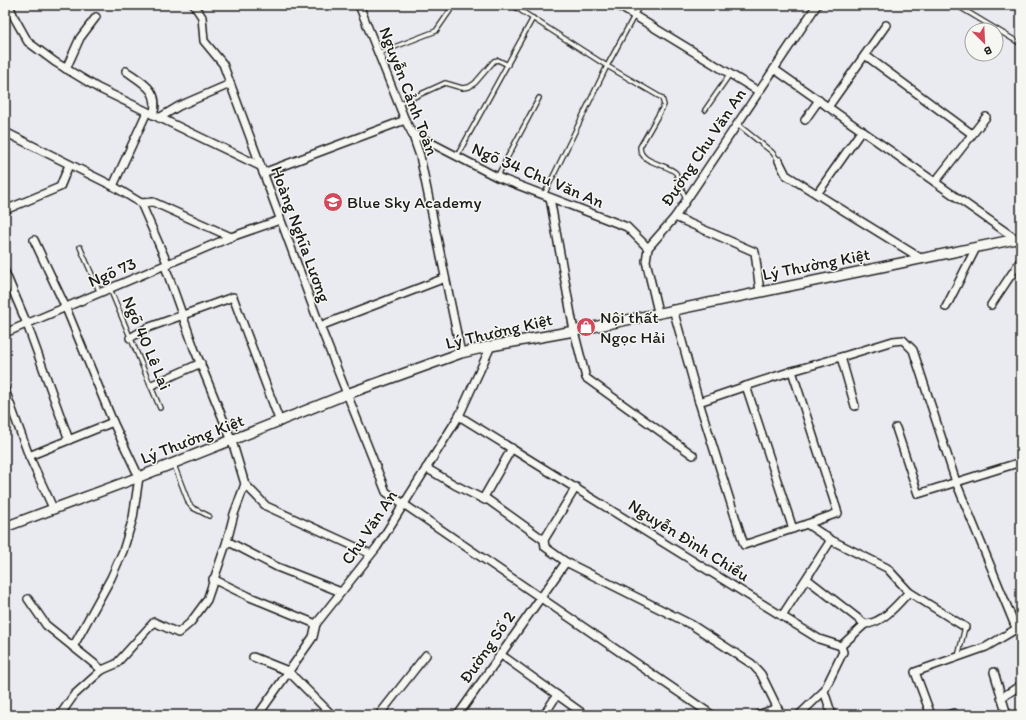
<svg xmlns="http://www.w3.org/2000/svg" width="1026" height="720" viewBox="0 0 1026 720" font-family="Itim,sans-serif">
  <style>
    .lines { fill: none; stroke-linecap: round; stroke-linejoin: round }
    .service-casing { stroke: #1c1c1c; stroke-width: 6 }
    .minor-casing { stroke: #1c1c1c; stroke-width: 10 }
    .tertiary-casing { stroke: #1c1c1c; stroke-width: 12 }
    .service { stroke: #f6f6f2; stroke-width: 3.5 }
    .minor { stroke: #f6f6f2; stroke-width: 7 }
    .tertiary { stroke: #f6f6f2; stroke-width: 9 }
    .labels { text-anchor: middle; stroke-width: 3; stroke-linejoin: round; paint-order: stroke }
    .street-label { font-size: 17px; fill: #1c1c1c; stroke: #f6f6f2 }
    .poi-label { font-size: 17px; fill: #1c1c1c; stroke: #f6f6f2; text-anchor: start }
  </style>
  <rect width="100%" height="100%" fill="#eaeaf1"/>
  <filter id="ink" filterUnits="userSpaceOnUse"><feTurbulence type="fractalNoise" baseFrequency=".025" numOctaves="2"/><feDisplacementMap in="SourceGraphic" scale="8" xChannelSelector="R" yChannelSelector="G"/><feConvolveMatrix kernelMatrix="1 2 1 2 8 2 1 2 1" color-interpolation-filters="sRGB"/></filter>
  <g filter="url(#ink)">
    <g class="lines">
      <g class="service-casing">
        <g id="service">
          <path d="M512,5L607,66L662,98L664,105L640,147C640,164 666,163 676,173L686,200"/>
          <polyline points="956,5 1021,44"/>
          <polyline points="379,53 436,31 454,5"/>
          <polyline points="399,104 445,83 462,88 469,87 475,83 494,61 498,60 508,65"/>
          <polyline points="705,110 730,74"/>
          <polyline points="736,123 772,152 779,161"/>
          <polyline points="457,156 533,18"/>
          <polyline points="497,177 539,98"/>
          <polyline points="544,195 607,66 640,5"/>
          <polyline points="80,247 100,293"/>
          <polyline points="110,289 160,408"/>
          <polyline points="174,465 189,504 193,508 209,516"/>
          <polyline points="958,657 965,627"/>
        </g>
      </g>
      <g class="minor-casing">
        <g id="minor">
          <polyline points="9,5 14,17 28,42 55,62 98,88 260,166"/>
          <polyline points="194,5 202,17 204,41 223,64 320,326 386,492 712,715"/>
          <polyline points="359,5 405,120 412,133 420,156 461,353"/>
          <polyline points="617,5 758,91"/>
          <polyline points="865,55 972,134"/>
          <polyline points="66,69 80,38 96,17"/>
          <polyline points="774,69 1016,239"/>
          <path d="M126,71C143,83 161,91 153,115"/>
          <polyline points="828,107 886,25"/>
          <polyline points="159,118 179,106 230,84"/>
          <polyline points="805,120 819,100"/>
          <polyline points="5,132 113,186 141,203 153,202 231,237"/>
          <polyline points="412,133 497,177 627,227 648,248"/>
          <polyline points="779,161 786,175 922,259"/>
          <polyline points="263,173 405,120"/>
          <polyline points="935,182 986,117"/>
          <polyline points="113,186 147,112"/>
          <polyline points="817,194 862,130"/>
          <polyline points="550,198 574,331 586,378 693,455"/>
          <polyline points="141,203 168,265"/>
          <polyline points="5,210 60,187 69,165"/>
          <polyline points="675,217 755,252 760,292"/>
          <polyline points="34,240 66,308 113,422 139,477 133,518 123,551 111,578 73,647"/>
          <polyline points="5,272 27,324 69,440"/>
          <polyline points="991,305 1021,260"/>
          <polyline points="946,307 976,248"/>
          <polyline points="673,309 699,402"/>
          <polyline points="658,312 646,261 648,248 675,217 817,5"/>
          <polyline points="320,326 445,278"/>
          <polyline points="5,333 231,237 280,220"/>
          <polyline points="130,338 147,328 233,297 280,422"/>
          <polyline points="841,357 893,341 903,340 913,350 956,482 1016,628"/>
          <polyline points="792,371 841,357 855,406"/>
          <polyline points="152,385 201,363"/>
          <polyline points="746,386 792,371 838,513 807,524"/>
          <polyline points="5,390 29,456 53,508"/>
          <polyline points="459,416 819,639 841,646 843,652 824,691 832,715"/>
          <polyline points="896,428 918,494 1021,462"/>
          <polyline points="512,448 484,497 544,540"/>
          <polyline points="29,456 113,422"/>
          <polyline points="426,468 455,485 485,500"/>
          <polyline points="245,484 266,506 371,554"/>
          <polyline points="576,487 544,540 545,547 566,562 692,625 752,664 761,674 781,715"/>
          <polyline points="793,529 746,386 699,402 744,545 807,524 831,540"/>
          <polyline points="227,541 277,567 341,592"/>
          <polyline points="213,579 250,597 316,624"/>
          <polyline points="807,579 865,624"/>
          <polyline points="28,599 46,625 102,670"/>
          <polyline points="782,616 831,540 887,568 909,592"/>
          <path d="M841,646L865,624C882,624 898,604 909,592L965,627"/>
          <polyline points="500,654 585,715"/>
          <polyline points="253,657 288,671 332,715"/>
          <polyline points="994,672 1007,715"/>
          <polyline points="1001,698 1021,685"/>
          <polyline points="60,715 74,695 102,670 116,664 154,622 178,633 190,623 207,600 227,541 234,514 245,484 232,441 194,348 165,266"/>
          <polyline points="258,715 313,637 316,624 377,547 459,416 491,346"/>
          <polyline points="379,715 426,655"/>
          <polyline points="458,715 566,562"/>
          <polyline points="544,715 557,695"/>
          <polyline points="758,715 777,708"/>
          <polyline points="799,715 824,691"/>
          <polyline points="931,715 915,672 986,647 1021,626"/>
          <polyline points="947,715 954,713"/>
        </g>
      </g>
      <g class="tertiary-casing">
        <polyline id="tertiary" points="5,527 139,477 347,394 461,353 491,346 574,331 1021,238"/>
      </g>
      <use href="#service" class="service"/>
      <use href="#minor" class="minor"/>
      <use href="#tertiary" class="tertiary"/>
    </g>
  </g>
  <defs>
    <g id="school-disc" transform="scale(1)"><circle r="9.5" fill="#d1495b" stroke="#f6f6f2"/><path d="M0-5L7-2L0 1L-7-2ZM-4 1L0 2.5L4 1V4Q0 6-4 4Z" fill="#fff"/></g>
    <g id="shop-disc" transform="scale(1)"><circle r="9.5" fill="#d1495b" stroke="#f6f6f2"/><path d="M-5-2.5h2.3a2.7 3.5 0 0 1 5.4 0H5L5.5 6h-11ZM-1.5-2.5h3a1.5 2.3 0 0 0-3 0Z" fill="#fff"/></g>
  </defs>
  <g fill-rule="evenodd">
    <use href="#school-disc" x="333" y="202"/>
    <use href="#shop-disc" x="586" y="327"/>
  </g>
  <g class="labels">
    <g class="street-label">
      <text transform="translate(409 91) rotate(69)" y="6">Nguyễn Cảnh Toàn</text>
      <text transform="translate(703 147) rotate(-56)" y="6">Đường Chu Văn An</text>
      <text transform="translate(538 175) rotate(23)" y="6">Ngõ 34 Chu Văn An</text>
      <text transform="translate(301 234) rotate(70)" y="6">Hoàng Nghĩa Lương</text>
      <text transform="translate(816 264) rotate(-11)" y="6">Lý Thường Kiệt</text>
      <text transform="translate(112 272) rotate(-23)" y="6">Ngõ 73</text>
      <text transform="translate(499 331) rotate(-13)" y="6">Lý Thường Kiệt</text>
      <text transform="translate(147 343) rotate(67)" y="6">Ngõ 40 Lê Lai</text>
      <text transform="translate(192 439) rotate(-21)" y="6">Lý Thường Kiệt</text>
      <text transform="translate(369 527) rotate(-56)" y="6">Chu Văn An</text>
      <text transform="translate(689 540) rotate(32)" y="6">Nguyễn Đình Chiểu</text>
      <text transform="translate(487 647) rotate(-55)" y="6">Đường Số 2</text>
    </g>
    <g class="poi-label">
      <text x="347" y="208">Blue Sky Academy</text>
      <text x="600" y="323">Nội thất<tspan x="600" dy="20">Ngọc Hải</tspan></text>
    </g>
  </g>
  <rect width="1026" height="720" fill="none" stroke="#f6f6f2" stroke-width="20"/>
  <rect x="10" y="10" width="1006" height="700" fill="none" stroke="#1c1c1c" stroke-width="1.5" filter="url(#ink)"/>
  <g transform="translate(984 42) rotate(156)"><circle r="19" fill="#f6f6f2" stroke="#9f9f9c"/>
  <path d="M0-3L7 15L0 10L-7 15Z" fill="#d1495b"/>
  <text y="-6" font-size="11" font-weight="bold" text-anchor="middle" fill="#1c1c1c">B</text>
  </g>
</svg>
